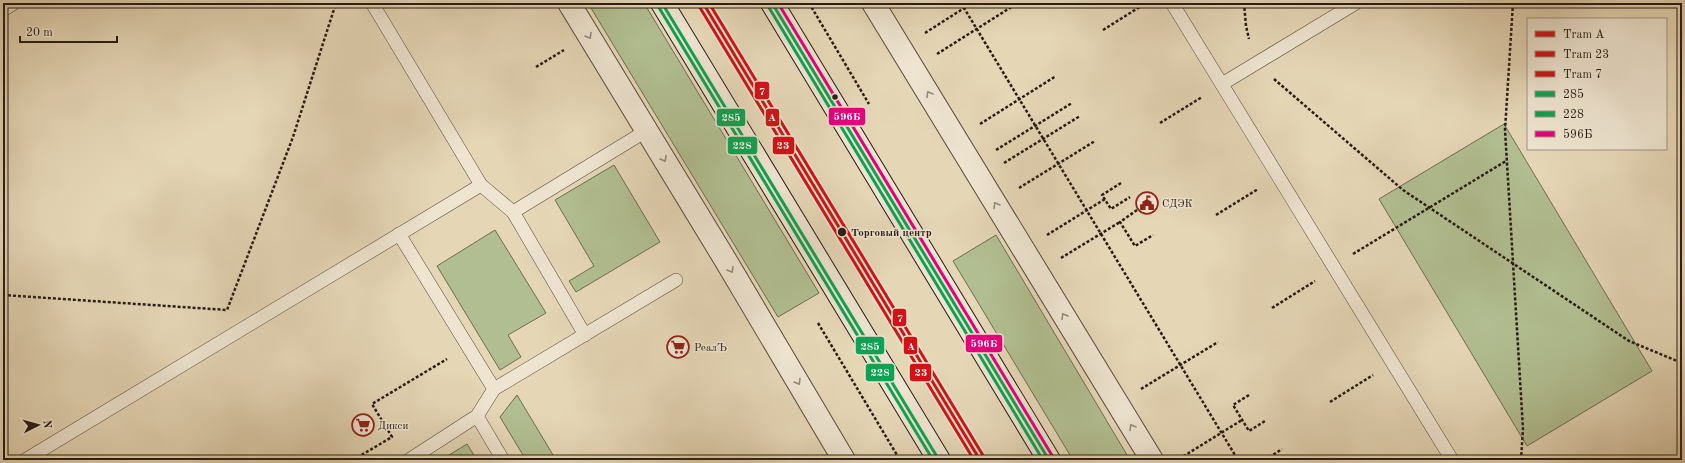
<svg xmlns="http://www.w3.org/2000/svg" width="1685" height="463" viewBox="0 0 1685 463" font-family="'Old Standard TT',serif">
  <style>
    .green { fill: #b1be91; stroke: #6c6d52 }
    .lines { fill: none; stroke-linecap: round; stroke-linejoin: round }
    .lane-casing { stroke: #574a3c; stroke-width: 14 }
    .street-casing { stroke: #574a3c; stroke-width: 24 }
    .secondary-casing { stroke: #281c14; stroke-width: 24 }
    .path { stroke: #281c14; stroke-width: 2.5; stroke-dasharray: 3 2; stroke-linecap: butt }
    .lane { stroke: #eee4d0; stroke-width: 13 }
    .street { stroke: #eee4d0; stroke-width: 22 }
    .secondary { stroke: #eee4d0; stroke-width: 22 }
    .bus-1-casing { stroke: #eee4d0; stroke-width: 6 }
    .bus-2-casing { stroke: #eee4d0; stroke-width: 6 }
    .bus-3-casing { stroke: #eee4d0; stroke-width: 6 }
    .bus-1 { stroke: #11a152; stroke-width: 3 }
    .bus-2 { stroke: #11a152; stroke-width: 3 }
    .bus-3 { stroke: #e5007d; stroke-width: 3 }
    .tram-1-casing { stroke: #eee4d0; stroke-width: 6 }
    .tram-2-casing { stroke: #eee4d0; stroke-width: 6 }
    .tram-3-casing { stroke: #eee4d0; stroke-width: 6 }
    .tram-1 { stroke: #ce1417; stroke-width: 3 }
    .tram-2 { stroke: #ce1417; stroke-width: 3 }
    .tram-3 { stroke: #ce1417; stroke-width: 3 }
    .oneway { stroke: #958a7b }
    .bus-dot { fill: #281c14; stroke: #eee4d0; stroke-width: 1.5 }
    .labels { text-anchor: middle; stroke-width: 3; stroke-linejoin: round; paint-order: stroke }
    .poi-label { font-size: 11px; fill: #281c14; stroke: #eee4d0; text-anchor: start }
    .stop-label { font-size: 11px; font-weight: bold; fill: #281c14; stroke: #eee4d0; text-anchor: start }
    .line-badge { stroke: #eee4d0; stroke-width: 1.5 }
    .badge-label { font-size: 11px; text-anchor: middle; font-weight: bold; fill: #fff }
  </style>
  <rect width="100%" height="100%" fill="#e5d6b6"/>
  <filter id="stains"><feTurbulence type="fractalNoise" baseFrequency=".005" numOctaves="4"/><feColorMatrix values="0 0 0 0 .2 0 0 0 0 .09 0 0 0 0 .02 0 0 0 .5 -.17"/></filter>
  <radialGradient id="worn" r=".72"><stop offset=".6" stop-color="#630" stop-opacity="0"/><stop offset="1" stop-color="#630" stop-opacity=".3"/></radialGradient>
  <g class="green">
    <polygon points="588,3 644,3 819,293 778,317"/>
    <polygon points="1504,124 1652,371 1527,446 1379,199"/>
    <polygon points="614,165 660,242 576,292 569,281 594,266 555,200"/>
    <polygon points="495,230 546,313 508,335 521,357 500,370 437,266"/>
    <polygon points="996,235 1130,460 1073,460 953,261"/>
    <polygon points="517,395 556,460 526,460 500,417"/>
    <polygon points="467,444 477,460 441,460"/>
  </g>
  <g class="lines">
    <g class="lane-casing">
      <g id="lane">
        <polyline points="372,3 481,185 513,212 585,335"/>
        <polyline points="1172,3 1452,460"/>
        <polyline points="3,10 14,3"/>
        <polyline points="1222,84 1356,3"/>
        <polyline points="513,212 646,131"/>
        <polyline points="399,234 494,389"/>
        <polyline points="477,416 503,460"/>
        <polyline points="25,460 481,185"/>
        <polyline points="409,460 477,416 494,389 676,280"/>
      </g>
    </g>
    <g class="street-casing">
      <g id="street">
        <polyline points="569,3 726,261 844,460"/>
        <polyline points="873,3 1152,460"/>
      </g>
    </g>
    <g class="secondary-casing">
      <g id="secondary">
        <polyline points="662,3 939,460"/>
        <polyline points="772,3 1049,460"/>
      </g>
    </g>
    <g class="path">
      <polyline points="809,3 869,104"/>
      <polyline points="961,3 1238,460"/>
      <polyline points="1244,3 1246,26 1249,39"/>
      <polyline points="1513,3 1505,130 1523,429 1521,460"/>
      <polyline points="1103,30 1146,3"/>
      <polyline points="925,33 972,3"/>
      <polyline points="937,54 1013,6"/>
      <polyline points="536,67 564,50"/>
      <polyline points="1274,79 1403,190 1629,341 1682,363"/>
      <polyline points="1160,123 1202,97"/>
      <polyline points="980,124 1056,76"/>
      <polyline points="996,150 1072,103"/>
      <polyline points="1004,163 1080,116"/>
      <polyline points="1121,183 1102,195 1111,209 1130,197"/>
      <polyline points="1019,188 1095,141"/>
      <polyline points="1137,210 1120,222 1135,246 1153,235"/>
      <polyline points="1216,215 1258,189"/>
      <polyline points="1047,235 1105,199"/>
      <polyline points="1353,254 1506,161"/>
      <polyline points="1061,258 1120,222"/>
      <polyline points="3,295 227,310 293,137 336,3"/>
      <polyline points="1272,308 1315,281"/>
      <polyline points="818,323 900,460"/>
      <polyline points="1141,389 1218,342"/>
      <polyline points="1249,395 1233,405 1249,431 1265,421"/>
      <polyline points="1330,402 1373,375"/>
      <polyline points="1179,459 1242,420"/>
      <polyline points="353,460 392,437 372,404 447,359"/>
      <polyline points="1265,460 1282,449"/>
    </g>
    <use href="#lane" class="lane"/>
    <use href="#street" class="street"/>
    <use href="#secondary" class="secondary"/>
    <g class="bus-1-casing">
      <g id="bus-1">
        <polyline points="662,3 939,460"/>
        <polyline points="772,3 1049,460"/>
      </g>
    </g>
    <g class="bus-2-casing">
      <g id="bus-2">
        <polyline points="658,6 933,460"/>
        <polyline points="768,6 1043,460"/>
      </g>
    </g>
    <g class="bus-3-casing">
      <polyline id="bus-3" points="778,3 1053,457"/>
    </g>
    <use href="#bus-1" class="bus-1"/>
    <use href="#bus-2" class="bus-2"/>
    <use href="#bus-3" class="bus-3"/>
    <g class="tram-1-casing">
      <polyline id="tram-1" points="703,3 980,460"/>
    </g>
    <g class="tram-2-casing">
      <polyline id="tram-2" points="699,6 974,460"/>
    </g>
    <g class="tram-3-casing">
      <polyline id="tram-3" points="709,3 984,457"/>
    </g>
    <use href="#tram-1" class="tram-1"/>
    <use href="#tram-2" class="tram-2"/>
    <use href="#tram-3" class="tram-3"/>
  </g>
  <defs><path id="oneway-chevron" d="M-2-3.5L2.5 0L-2 3.5" fill="none" stroke-width="1.6" stroke-linecap="round" stroke-linejoin="round"/></defs>
  <g class="oneway">
    <use href="#oneway-chevron" transform="translate(589 36) rotate(59)"/>
    <use href="#oneway-chevron" transform="translate(929 94) rotate(-121)"/>
    <use href="#oneway-chevron" transform="translate(664 159) rotate(59)"/>
    <use href="#oneway-chevron" transform="translate(996 205) rotate(-121)"/>
    <use href="#oneway-chevron" transform="translate(731 270) rotate(59)"/>
    <use href="#oneway-chevron" transform="translate(1064 316) rotate(-121)"/>
    <use href="#oneway-chevron" transform="translate(798 382) rotate(59)"/>
    <use href="#oneway-chevron" transform="translate(1132 427) rotate(-121)"/>
  </g>
  <defs>
    <g id="civic-ring" transform="scale(1.15)"><circle r="9.5" fill="#eee4d0" stroke="#8f2418" stroke-width="1.5"/><path d="M-.6-6.5H3V-4.5H.6V-3L4-1V1h2V6H-6V1h2V-1L-.6-3ZM-1.2 2.5V6h2.4V2.5Z" fill="#8f2418"/></g>
    <g id="supermarket-ring" transform="scale(1.15)"><circle r="9.5" fill="#eee4d0" stroke="#8f2418" stroke-width="1.5"/><path d="M-6-5.5h2.5l.6 2H6L4.5 2H-2.5L-4.4-4H-6ZM-1.5 3.2a1.3 1.3 0 1 0 .1 0ZM3 3.2a1.3 1.3 0 1 0 .1 0Z" fill="#8f2418"/></g>
  </defs>
  <g fill-rule="evenodd">
    <use href="#civic-ring" x="1147" y="203"/>
    <use href="#supermarket-ring" x="678" y="347"/>
    <use href="#supermarket-ring" x="363" y="425"/>
  </g>
  <g class="bus-dot">
    <circle cx="835" cy="97" r="3.5"/>
    <circle cx="842" cy="232" r="5"/>
  </g>
  <g class="labels">
    <g class="poi-label">
      <text x="1162" y="207">СДЭК</text>
      <text x="694" y="351">РеалЪ</text>
      <text x="378" y="429">Дикси</text>
    </g>
    <g class="stop-label">
      <text x="851" y="236">Торговый центр</text>
    </g>
  </g>
  <g class="line-badge">
    <rect x="754" y="81" width="16" height="19" rx="4" fill="#ce1417"/>
    <rect x="828" y="107" width="38" height="19" rx="4" fill="#e5007d"/>
    <rect x="716" y="108" width="30" height="19" rx="4" fill="#11a152"/>
    <rect x="765" y="108" width="15" height="19" rx="4" fill="#ce1417"/>
    <rect x="727" y="136" width="31" height="19" rx="4" fill="#11a152"/>
    <rect x="772" y="136" width="23" height="19" rx="4" fill="#ce1417"/>
    <rect x="892" y="308" width="15" height="19" rx="4" fill="#ce1417"/>
    <rect x="965" y="334" width="38" height="19" rx="4" fill="#e5007d"/>
    <rect x="855" y="336" width="30" height="19" rx="4" fill="#11a152"/>
    <rect x="903" y="336" width="15" height="19" rx="4" fill="#ce1417"/>
    <rect x="865" y="363" width="30" height="19" rx="4" fill="#11a152"/>
    <rect x="909" y="363" width="23" height="19" rx="4" fill="#ce1417"/>
  </g>
  <g class="badge-label">
    <text x="762" y="95">7</text>
    <text x="847" y="120">596Б</text>
    <text x="731" y="121">285</text>
    <text x="772" y="121">А</text>
    <text x="742" y="149">228</text>
    <text x="783" y="149">23</text>
    <text x="900" y="322">7</text>
    <text x="984" y="347">596Б</text>
    <text x="870" y="350">285</text>
    <text x="911" y="350">А</text>
    <text x="880" y="376">228</text>
    <text x="921" y="376">23</text>
  </g>
  <rect width="1685" height="463" fill="none" stroke="#e5d6b6" stroke-width="16"/>
  <rect x="4" y="4" width="1677" height="455" fill="none" stroke="#281c14" stroke-width="2"/>
  <rect x="8" y="8" width="1669" height="447" fill="none" stroke="#281c14"/>
  <rect x="1527" y="18" width="140" height="132" fill="#eee4d0" stroke="#9f9485"/>
  <rect x="1535" y="31" width="20" height="6" fill="#ce1417" stroke="#9f9485"/>
  <text x="1563" y="38" font-size="12" fill="#281c14">Tram А</text>
  <rect x="1535" y="51" width="20" height="6" fill="#ce1417" stroke="#9f9485"/>
  <text x="1563" y="58" font-size="12" fill="#281c14">Tram 23</text>
  <rect x="1535" y="71" width="20" height="6" fill="#ce1417" stroke="#9f9485"/>
  <text x="1563" y="78" font-size="12" fill="#281c14">Tram 7</text>
  <rect x="1535" y="91" width="20" height="6" fill="#11a152" stroke="#9f9485"/>
  <text x="1563" y="98" font-size="12" fill="#281c14">285</text>
  <rect x="1535" y="111" width="20" height="6" fill="#11a152" stroke="#9f9485"/>
  <text x="1563" y="118" font-size="12" fill="#281c14">228</text>
  <rect x="1535" y="131" width="20" height="6" fill="#e5007d" stroke="#9f9485"/>
  <text x="1563" y="138" font-size="12" fill="#281c14">596Б</text>
  <g transform="translate(38 425) rotate(84)" stroke="#eee4d0" stroke-width="3" paint-order="stroke">
  <path d="M0-3L7 15L0 10L-7 15Z" fill="#281c14"/>
  <text y="-6" font-size="11" font-weight="bold" text-anchor="middle" fill="#281c14">N</text>
  </g>
  <path d="M20 36v6h97v-6" fill="none" stroke="#281c14" stroke-width="2"/>
  <text x="26" y="36" font-size="12" fill="#281c14" stroke="#eee4d0" stroke-width="3" paint-order="stroke">20 m</text>
  <rect width="100%" height="100%" filter="url(#stains)"/>
  <rect width="100%" height="100%" fill="url(#worn)"/>
</svg>
